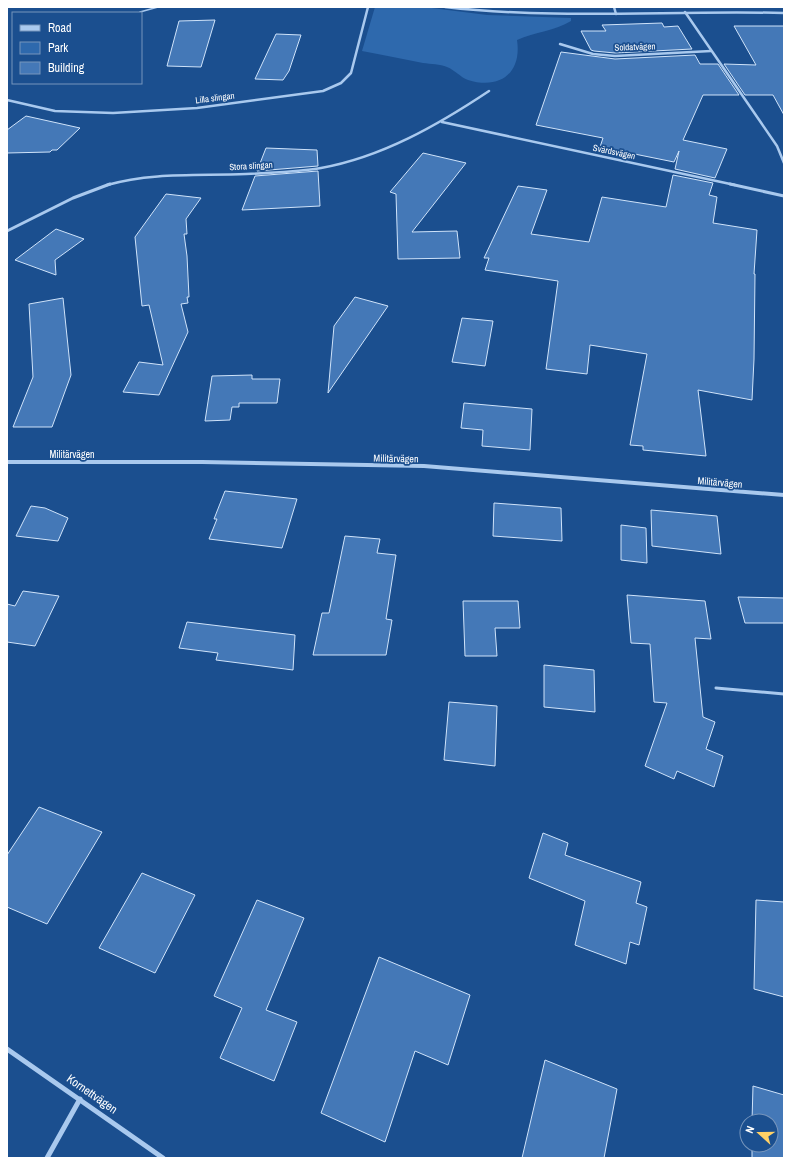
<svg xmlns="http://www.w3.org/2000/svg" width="791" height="1165" viewBox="0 0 791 1165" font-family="'Archivo Narrow',sans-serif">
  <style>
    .green { fill: #2e69ad }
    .building { fill: #4478b7; stroke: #cfe3fa }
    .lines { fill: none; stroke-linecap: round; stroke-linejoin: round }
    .service-far1 { stroke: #a9c9ee; stroke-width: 1.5 }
    .service { stroke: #a9c9ee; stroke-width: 3 }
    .minor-far3 { stroke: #a9c9ee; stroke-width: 2.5 }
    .minor-far2 { stroke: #a9c9ee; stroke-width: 3 }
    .minor-far1 { stroke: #a9c9ee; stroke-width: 4 }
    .minor { stroke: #a9c9ee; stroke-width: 5 }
    .labels { text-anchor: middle; stroke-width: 3.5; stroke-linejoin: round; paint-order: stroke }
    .far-street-label { font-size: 9px; fill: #fff; stroke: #1b4f8f }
    .street-label { font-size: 10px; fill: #fff; stroke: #1b4f8f }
    .near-street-label { font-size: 12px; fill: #fff; stroke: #1b4f8f }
  </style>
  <rect width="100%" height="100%" fill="#1b4f8f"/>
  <path class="green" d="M375,7H424L487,15L571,18V21C555,31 535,32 517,40C522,73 500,90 468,80C460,77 455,70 447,67C440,64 431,64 423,63C403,59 383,55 362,51Z"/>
  <g class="building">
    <polygon points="215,20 201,67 167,66 179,21"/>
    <polygon points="662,23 664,27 678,26 692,49 615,53 594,51 591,50 581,31 606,31 602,25"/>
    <polygon points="734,26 784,26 784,115 773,95 745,95 724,64 756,65"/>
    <polygon points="276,34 301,35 289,71 283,80 255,79"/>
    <polygon points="561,52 615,59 695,55 700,64 718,64 739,95 703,95 683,140 727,149 715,178 675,169 679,151 674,162 600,147 603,138 536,125"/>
    <polygon points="26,116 80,128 57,150 52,150 50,152 7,153 7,130"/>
    <polygon points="266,148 317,150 318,166 257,171"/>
    <polygon points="423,153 466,163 412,232 457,231 460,258 398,259 396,194 390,192"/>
    <polygon points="318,171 320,206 242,210 255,176"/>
    <polygon points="673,175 713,183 709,195 717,197 713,223 757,230 754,274 755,274 754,359 752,400 698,390 706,456 643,450 643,446 630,445 647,354 590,345 587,374 546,369 558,281 485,270 489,258 484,258 518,186 547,190 531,234 589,242 602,197 666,207"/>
    <polygon points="166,194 201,198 186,219 187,234 184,234 187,256 189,297 187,297 188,303 181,304 188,332 159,395 123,392 139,362 163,365 149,305 142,306 135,237"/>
    <polygon points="56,229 84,239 55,260 56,275 15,260"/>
    <polygon points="355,297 388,306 328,393 334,326"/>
    <polygon points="63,298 71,375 52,427 13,427 33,377 29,304"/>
    <polygon points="462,318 493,321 485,366 452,362"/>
    <polygon points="252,375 252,379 280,379 277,403 239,403 239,407 232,407 230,420 205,421 212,376"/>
    <polygon points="464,403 532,409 530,450 482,446 483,430 461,428"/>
    <polygon points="225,491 297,499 282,548 209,539 217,519 214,519"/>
    <polygon points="494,503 561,508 562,541 493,536"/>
    <polygon points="31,506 45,508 68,518 58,541 16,536"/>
    <polygon points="651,510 717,516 721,554 652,546"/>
    <polygon points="621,525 646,528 647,563 621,560"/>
    <polygon points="345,536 380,539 377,553 396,555 386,619 392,620 386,655 313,655 322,613 329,613"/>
    <polygon points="23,591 59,596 35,646 7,642 7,604 15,606"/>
    <polygon points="627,595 705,601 711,639 695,638 703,717 715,722 706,749 723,756 714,787 677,771 674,779 645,766 667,703 654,702 650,644 631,643"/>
    <polygon points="738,597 784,598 784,623 745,623"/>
    <polygon points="463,601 518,601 520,628 495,628 497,656 465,656"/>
    <polygon points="187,622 295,635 293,670 216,660 218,653 179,648"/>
    <polygon points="544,665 594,670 595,712 544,707"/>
    <polygon points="449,702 497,706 495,766 444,760"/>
    <polygon points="39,807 102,832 47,924 7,907 7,855"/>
    <polygon points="543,833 568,843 565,855 641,882 636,903 647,907 639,945 630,942 626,964 575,945 585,901 529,878"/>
    <polygon points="142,873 195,895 155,973 99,948"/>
    <polygon points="257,900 304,918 266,1010 297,1022 274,1081 220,1058 242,1008 214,996"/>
    <polygon points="756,900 784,902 784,997 754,989"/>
    <polygon points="379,957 470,995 448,1065 415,1051 385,1142 321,1113"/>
    <polygon points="545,1060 617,1089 604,1158 522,1158"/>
    <polygon points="753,1086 784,1095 784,1158 752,1158 752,1145 771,1145 771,1121 752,1121"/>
  </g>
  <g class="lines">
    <polyline class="service-far1" points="140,12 158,7"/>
    <polyline class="service" points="716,688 784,694"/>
    <g class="minor-far3">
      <path d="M445,7C558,20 671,10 784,13"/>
      <polyline points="614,7 616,14"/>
      <polyline points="685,12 777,146 784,163"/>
      <polyline points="560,44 593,54 615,56 711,51"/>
      <polyline points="7,100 55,111 113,113 197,108 323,91 341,83 351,73 368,7"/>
      <polyline points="442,122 735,185"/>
      <path d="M107,185C152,172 199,176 246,174C271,173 296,172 321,168C382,157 438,125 489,91"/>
    </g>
    <g class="minor-far2">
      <polyline points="730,184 784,196"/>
      <polyline points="7,231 73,198 110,184"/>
    </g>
    <polyline class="minor-far1" points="7,462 202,462 424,466 784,495"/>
    <g class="minor">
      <polyline points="7,1049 163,1158"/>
      <polyline points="47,1158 80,1099"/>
    </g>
  </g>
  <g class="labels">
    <g class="far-street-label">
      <text transform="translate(635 47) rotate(-2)" y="3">Soldatvägen</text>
      <text transform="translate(215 98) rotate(-7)" y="3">Lilla slingan</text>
      <text transform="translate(614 152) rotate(12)" y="3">Svärdsvägen</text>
      <text transform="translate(251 166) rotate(-3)" y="3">Stora slingan</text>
    </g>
    <g class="street-label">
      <text x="72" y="458">Militärvägen</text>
      <text transform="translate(396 458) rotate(1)" y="4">Militärvägen</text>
      <text transform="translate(720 482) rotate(5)" y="4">Militärvägen</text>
    </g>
    <g class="near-street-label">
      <text transform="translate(92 1094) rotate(35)" y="4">Kornettvägen</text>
    </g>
  </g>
  <rect width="791" height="1165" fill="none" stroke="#ffffff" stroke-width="16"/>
  <rect x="12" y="12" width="130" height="72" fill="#1b4f8f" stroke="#7695bc"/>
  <rect x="20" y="25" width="20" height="6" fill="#a9c9ee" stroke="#7695bc"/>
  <text x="48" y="32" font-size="12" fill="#ffffff">Road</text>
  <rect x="20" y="42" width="20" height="12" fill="#2e69ad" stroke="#7695bc"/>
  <text x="48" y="52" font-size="12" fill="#ffffff">Park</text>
  <rect x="20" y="62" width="20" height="12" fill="#4478b7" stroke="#7695bc"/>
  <text x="48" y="72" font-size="12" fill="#ffffff">Building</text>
  <g transform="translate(759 1133) rotate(291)"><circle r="19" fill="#1b4f8f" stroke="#7695bc"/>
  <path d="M0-3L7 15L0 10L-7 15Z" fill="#ffd166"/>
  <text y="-6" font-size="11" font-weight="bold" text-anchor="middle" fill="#ffffff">N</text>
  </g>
</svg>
